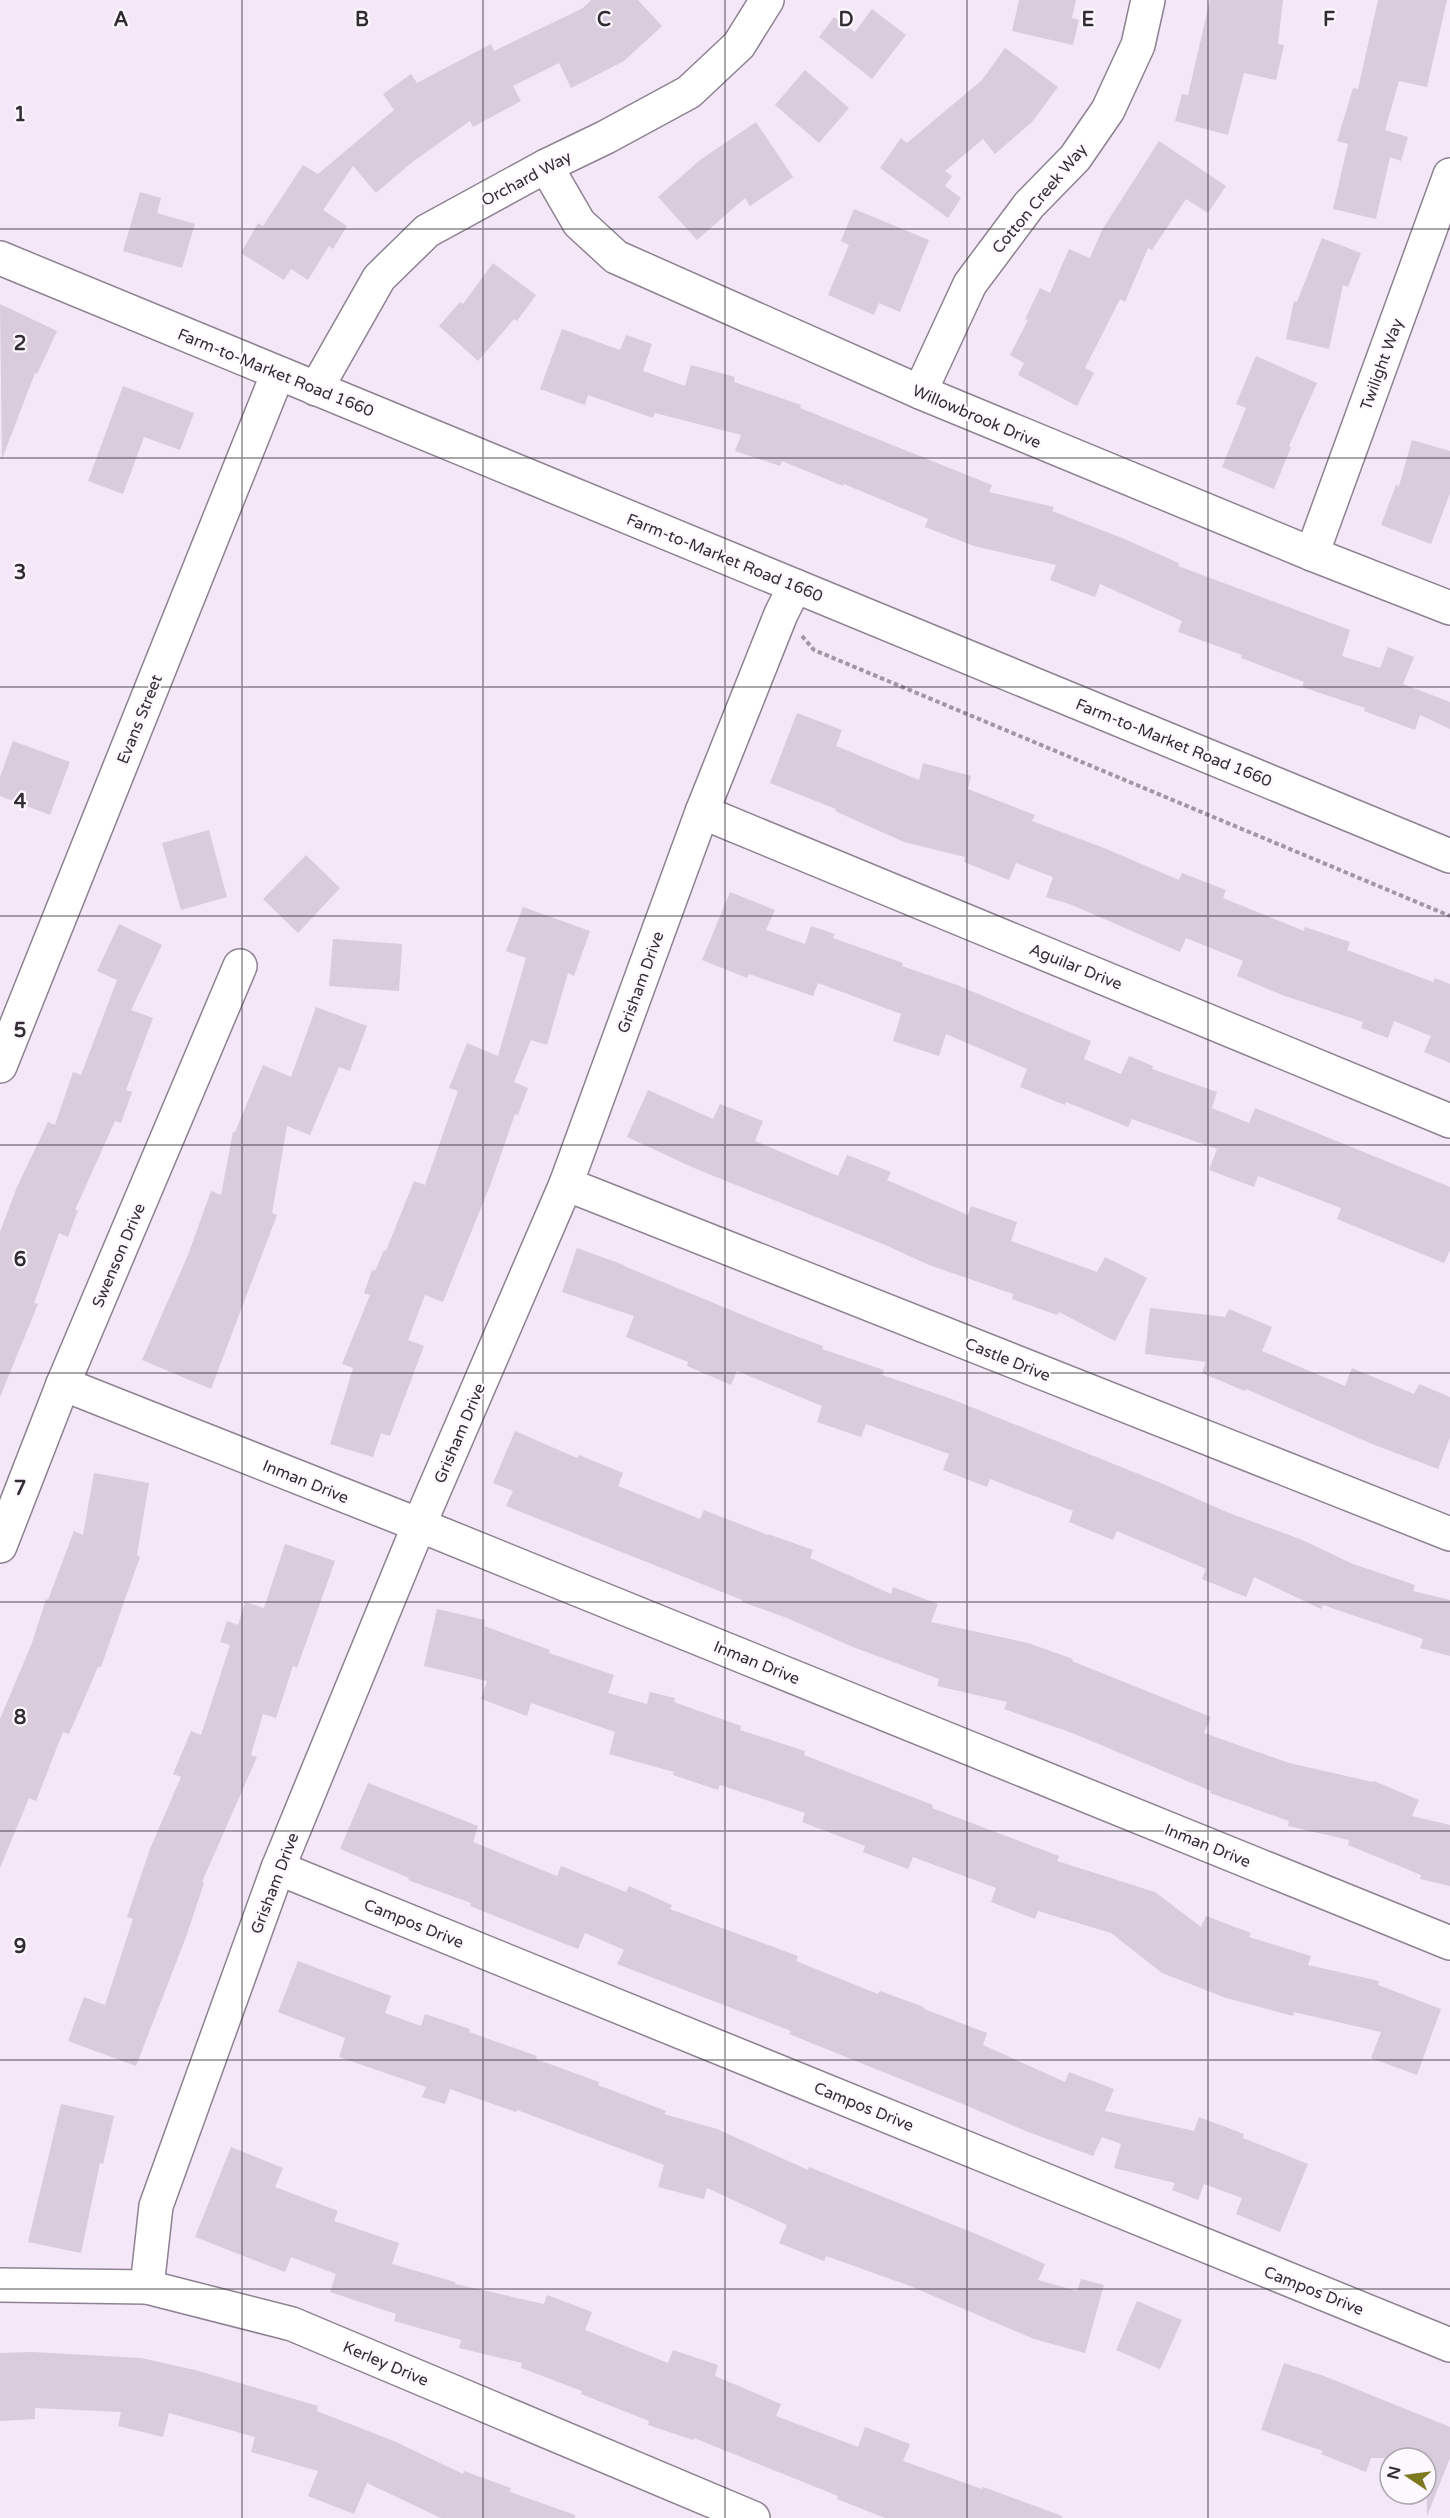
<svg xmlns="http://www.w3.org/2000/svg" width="1450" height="2518" viewBox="0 0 1450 2518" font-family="'Varela Round',sans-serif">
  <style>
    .building { fill: #d9ccdd }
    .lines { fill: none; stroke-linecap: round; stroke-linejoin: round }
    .minor-casing { stroke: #8e8292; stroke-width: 36 }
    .major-casing { stroke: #8e8292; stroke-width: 36 }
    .path { stroke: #a197a4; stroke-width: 4; stroke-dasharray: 4.5 3; stroke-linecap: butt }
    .minor { stroke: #fff; stroke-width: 33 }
    .major { stroke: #fff; stroke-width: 33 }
    .grid { fill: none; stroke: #312d33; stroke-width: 1.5; stroke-opacity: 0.55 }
    .labels { text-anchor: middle; stroke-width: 4.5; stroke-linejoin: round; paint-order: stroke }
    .street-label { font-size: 16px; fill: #312d33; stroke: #fdf7fe }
    .grid-label { font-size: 20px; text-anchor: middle; font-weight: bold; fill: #312d33; stroke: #fdf7fe; stroke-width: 4.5; stroke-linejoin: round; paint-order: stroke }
  </style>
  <rect width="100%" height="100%" fill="#f4e7f8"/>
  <g class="building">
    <polygon points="591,0 638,0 662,26 624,61 571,88 559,63 513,86 521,101 473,127 470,121 411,163 376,193 353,166 323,210 347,226 333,249 329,246 308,280 291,269 284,280 241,253 258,223 263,226 303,165 318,174 394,110 383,94 411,74 417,83 491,44 494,51 583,8"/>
    <polygon points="1019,0 1076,0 1072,18 1079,20 1073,45 1012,31"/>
    <polygon points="1210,0 1283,0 1278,44 1284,45 1276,80 1244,73 1228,135 1175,121 1182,94 1188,95"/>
    <polygon points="1378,0 1447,0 1427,87 1399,81 1385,130 1408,137 1401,161 1390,157 1376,219 1333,209 1348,144 1337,141 1353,88 1358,89"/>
    <polygon points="872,9 906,35 872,79 819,37 834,17 855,32"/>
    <polygon points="1005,48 1058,87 1032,122 995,154 983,139 945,171 952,176 945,186 961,198 948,218 880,168 901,138 907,143 982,80"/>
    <polygon points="805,70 849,108 819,143 775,105"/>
    <polygon points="756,122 793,177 750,206 745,198 697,240 658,197 700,160"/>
    <polygon points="1159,141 1226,186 1208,213 1186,199 1152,250 1148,248 1125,302 1120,299 1085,368 1094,373 1077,406 1018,375 1024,363 1010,355 1028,320 1025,319 1040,288 1050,293 1069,249 1090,258 1102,230"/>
    <polygon points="140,192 161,198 157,213 195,224 182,268 123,251"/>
    <polygon points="854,209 929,240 900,312 879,303 874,315 828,295 849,245 841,241"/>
    <polygon points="1322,238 1361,253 1348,287 1343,285 1329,349 1286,339 1294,301 1297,302"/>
    <polygon points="493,263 536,295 517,321 514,319 478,361 439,326 460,302 463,304"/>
    <polygon points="0,304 57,331 37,374 35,373 2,459"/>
    <polygon points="562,329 620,350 626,335 652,344 643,371 685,386 691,365 735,377 734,382 801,405 800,408 992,485 989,492 1054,507 1052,511 1122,538 1179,563 1178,566 1350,630 1342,656 1380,668 1388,647 1414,657 1403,684 1450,702 1450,729 1420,715 1415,730 1364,711 1365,708 1302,687 1304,682 1241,658 1242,655 1178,632 1182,621 1100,584 1095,597 1050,580 1056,565 974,546 925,527 928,519 844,484 843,486 782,461 780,466 735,451 741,435 655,413 653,418 588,395 585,405 540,389"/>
    <polygon points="1256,356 1317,383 1289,446 1291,447 1274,489 1222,467 1246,408 1236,404"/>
    <polygon points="123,386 194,413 180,450 144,437 123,494 88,481"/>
    <polygon points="1412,440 1450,451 1450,493 1431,544 1381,525 1396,485 1399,486"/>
    <polygon points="797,713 842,730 836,746 919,780 923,763 971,776 968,789 1035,815 1032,821 1104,848 1179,880 1182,873 1226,890 1223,898 1304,931 1305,927 1350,942 1347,950 1433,982 1435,978 1450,984 1450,1063 1424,1052 1431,1036 1394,1021 1388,1038 1361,1028 1363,1022 1282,995 1237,976 1243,961 1186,938 1180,952 1072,905 1046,897 1053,877 1016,863 1009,880 964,862 965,857 904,842 835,811 836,809 770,783"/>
    <polygon points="13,741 70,762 50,815 0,796 0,777"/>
    <polygon points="209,830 227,897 181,910 162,843"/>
    <polygon points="306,855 340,888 298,933 263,899"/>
    <polygon points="730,892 775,910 766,930 805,944 811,926 835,934 833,938 903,963 902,966 957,985 1091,1041 1084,1059 1121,1074 1129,1056 1153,1066 1152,1069 1217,1092 1212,1108 1249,1123 1255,1108 1450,1187 1450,1250 1444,1263 1337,1219 1341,1208 1258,1176 1254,1187 1209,1170 1217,1149 1132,1119 1128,1127 1066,1102 1065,1105 1020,1087 1027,1069 946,1034 939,1056 893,1041 901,1014 818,983 813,996 749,974 747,978 702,960"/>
    <polygon points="523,907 590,931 574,976 568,973 547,1045 531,1040 514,1082 528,1088 518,1115 515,1114 491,1183 443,1302 425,1295 408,1340 424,1346 390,1436 381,1433 373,1457 330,1444 353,1368 342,1364 370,1295 364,1293 372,1270 375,1271 384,1250 386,1251 414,1181 425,1185 458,1091 449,1088 467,1043 498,1056 526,958 506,951"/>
    <polygon points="119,924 162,945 131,1010 153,1018 126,1090 132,1092 121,1123 115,1121 75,1210 78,1210 68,1237 59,1233 34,1303 38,1304 0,1397 0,1232 17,1187 48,1122 55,1125 73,1072 81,1075 117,980 97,971"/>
    <polygon points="333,939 402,944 399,991 329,986"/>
    <polygon points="316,1007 367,1026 350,1071 339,1067 310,1135 287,1126 272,1213 277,1215 211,1389 142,1360 188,1255 211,1191 221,1195 233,1132 235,1132 263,1065 291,1077"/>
    <polygon points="648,1090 713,1119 720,1104 763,1121 755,1141 838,1176 847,1155 891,1172 887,1180 968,1215 971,1206 1017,1222 1011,1241 1097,1272 1105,1257 1147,1278 1115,1341 1059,1312 1057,1315 1012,1299 1013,1294 929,1265 883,1244 694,1168 627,1137"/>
    <polygon points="577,1248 624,1265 624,1266 777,1329 823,1346 822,1349 884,1370 882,1375 949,1398 1161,1483 1229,1513 1300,1539 1353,1564 1415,1585 1413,1591 1450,1600 1450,1656 1420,1648 1423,1639 1323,1605 1321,1609 1254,1577 1246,1597 1202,1579 1206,1569 1117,1531 1113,1540 1069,1522 1073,1511 990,1479 987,1487 943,1470 949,1454 866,1424 861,1437 817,1422 822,1406 737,1371 731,1385 687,1366 688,1362 626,1337 634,1316 562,1292"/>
    <polygon points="1150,1308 1225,1317 1229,1309 1272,1327 1262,1351 1345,1386 1352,1368 1414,1394 1419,1384 1450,1397 1450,1437 1438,1469 1372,1444 1246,1389 1245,1391 1202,1373 1206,1362 1145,1354"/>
    <polygon points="515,1431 577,1458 579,1455 623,1473 618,1486 700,1519 704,1510 768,1535 768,1534 813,1550 810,1558 891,1594 893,1587 938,1604 931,1622 1028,1643 1073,1659 1072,1661 1211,1717 1204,1733 1289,1763 1373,1782 1374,1781 1419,1800 1412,1816 1450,1825 1450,1886 1420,1879 1421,1875 1348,1845 1349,1840 1288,1826 1289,1821 1210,1793 1211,1791 1072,1733 1004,1709 1007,1702 937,1686 939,1679 853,1647 787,1618 742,1602 742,1600 506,1506 513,1491 493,1483"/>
    <polygon points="94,1473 149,1483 137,1555 140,1557 101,1667 98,1667 69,1734 63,1732 36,1801 29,1798 0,1868 0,1719 32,1643 46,1599 48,1600 74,1531 83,1535"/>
    <polygon points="285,1544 335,1561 297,1668 293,1666 276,1718 263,1714 251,1755 257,1757 202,1882 204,1883 186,1937 136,2066 68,2041 84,1997 105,2005 133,1919 127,1917 150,1849 181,1777 173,1774 191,1731 201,1735 230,1645 220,1642 227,1621 238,1625 245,1602 264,1608"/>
    <polygon points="437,1609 485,1620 484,1626 550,1650 549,1653 614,1675 608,1693 647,1704 650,1692 675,1698 674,1702 741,1726 740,1730 805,1751 804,1755 933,1805 932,1808 1059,1856 1057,1861 1155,1892 1201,1927 1206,1916 1251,1933 1249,1937 1311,1956 1308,1965 1379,1981 1378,1985 1441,2009 1417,2075 1371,2058 1381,2032 1294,2012 1293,2016 1226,1998 1162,1973 1111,1933 1038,1911 1035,1919 991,1902 996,1888 913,1857 908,1869 863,1852 865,1846 802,1822 805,1813 720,1785 718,1790 673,1775 674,1772 609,1754 615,1732 531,1703 527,1716 481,1699 487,1681 424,1666"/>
    <polygon points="368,1783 478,1826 473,1842 557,1876 561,1866 626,1892 629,1886 672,1905 670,1909 798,1956 796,1961 878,1994 880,1991 924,2007 924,2009 987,2033 983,2045 1065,2082 1069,2072 1114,2089 1105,2111 1194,2131 1199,2117 1244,2134 1243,2138 1308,2164 1280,2232 1236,2214 1242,2198 1204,2184 1198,2200 1172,2190 1175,2183 1114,2168 1121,2144 1102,2137 1093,2156 1023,2130 970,2107 789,2034 791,2031 617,1964 624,1950 585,1933 578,1949 470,1906 471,1903 408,1880 409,1878 340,1849"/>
    <polygon points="298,1961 391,1996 385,2013 421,2026 425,2014 470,2029 469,2032 537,2056 536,2059 599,2082 598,2085 666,2111 664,2114 717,2129 808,2170 809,2167 981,2236 1045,2264 1038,2280 1077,2291 1081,2279 1104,2285 1085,2353 1034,2339 910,2286 826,2256 824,2261 779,2243 787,2225 707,2188 704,2199 658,2187 664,2165 517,2110 516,2112 450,2089 445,2104 422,2097 426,2087 339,2057 345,2038 278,2012"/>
    <polygon points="61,2104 114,2116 103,2164 100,2163 81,2253 28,2242"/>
    <polygon points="231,2147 283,2168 275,2187 338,2211 334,2221 399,2243 392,2264 455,2282 455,2284 544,2304 547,2295 592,2312 585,2330 668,2363 673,2350 718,2365 715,2376 781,2404 776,2416 858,2447 865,2427 910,2444 903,2461 982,2489 983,2487 1062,2516 1062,2518 885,2518 837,2499 838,2496 694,2438 693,2440 648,2425 649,2421 581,2394 582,2391 521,2368 522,2363 459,2348 461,2340 394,2321 396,2314 330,2292 336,2274 291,2257 285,2272 195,2237"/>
    <polygon points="1137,2301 1182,2320 1160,2369 1116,2350"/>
    <polygon points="32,2352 141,2358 195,2370 318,2406 317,2411 396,2442 463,2474 464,2471 511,2488 510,2492 575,2515 575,2518 441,2518 367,2483 354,2514 308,2496 318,2471 251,2452 255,2437 169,2413 163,2437 118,2426 121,2412 35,2408 35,2419 0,2421 0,2353"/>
    <polygon points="1284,2363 1324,2376 1450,2427 1450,2458 1427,2516 1426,2458 1371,2458 1366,2472 1321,2454 1323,2451 1261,2430"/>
  </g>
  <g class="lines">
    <g class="minor-casing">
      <g id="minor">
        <polyline points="546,166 579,223 616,257 920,392 1312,554 1450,608"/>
        <polyline points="316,389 379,278 427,231 546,166 606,137 689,92 739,45 767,0"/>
        <polyline points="920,392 970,284 1029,205 1075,158 1108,110 1138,45 1148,0"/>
        <polyline points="1312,554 1450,175"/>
        <polyline points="702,812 1450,1121"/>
        <polyline points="0,1066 278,373"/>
        <polyline points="566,1184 1450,1534"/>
        <polyline points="63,1384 419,1525 1450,1943"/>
        <polyline points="0,1546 63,1384 240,966"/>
        <polyline points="278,1868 1450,2345"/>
        <polyline points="0,2285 147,2287 292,2324 753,2518"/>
        <polyline points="147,2287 156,2206 278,1868 419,1525 566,1184 702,812 781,614 795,586"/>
      </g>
    </g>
    <g class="major-casing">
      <polyline id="major" points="0,258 1450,856"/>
    </g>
    <polyline class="path" points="802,636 814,650 1450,916"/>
    <use href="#minor" class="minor"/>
    <use href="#major" class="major"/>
  </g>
  <path class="grid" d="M242,0V2518M483,0V2518M725,0V2518M967,0V2518M1208,0V2518M0,229H1450M0,458H1450M0,687H1450M0,916H1450M0,1145H1450M0,1373H1450M0,1602H1450M0,1831H1450M0,2060H1450M0,2289H1450"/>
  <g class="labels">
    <g class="street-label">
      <text transform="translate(526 178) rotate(-28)" y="6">Orchard Way</text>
      <text transform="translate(1039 198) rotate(-50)" y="6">Cotton Creek Way</text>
      <text transform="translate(1381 364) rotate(-70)" y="6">Twilight Way</text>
      <text transform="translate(276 372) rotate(22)" y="6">Farm-to-Market Road 1660</text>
      <text transform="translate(977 416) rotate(23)" y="6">Willowbrook Drive</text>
      <text transform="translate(725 557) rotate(22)" y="6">Farm-to-Market Road 1660</text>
      <text transform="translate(139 719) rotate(-68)" y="6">Evans Street</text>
      <text transform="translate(1174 742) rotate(22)" y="6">Farm-to-Market Road 1660</text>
      <text transform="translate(1076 966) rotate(22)" y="6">Aguilar Drive</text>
      <text transform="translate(640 982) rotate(-70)" y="6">Grisham Drive</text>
      <text transform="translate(118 1255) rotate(-67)" y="6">Swenson Drive</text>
      <text transform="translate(1008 1359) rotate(22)" y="6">Castle Drive</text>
      <text transform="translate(459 1433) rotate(-67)" y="6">Grisham Drive</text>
      <text transform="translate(306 1481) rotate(22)" y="6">Inman Drive</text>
      <text transform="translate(757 1662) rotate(22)" y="6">Inman Drive</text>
      <text transform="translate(1208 1845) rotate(22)" y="6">Inman Drive</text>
      <text transform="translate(274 1883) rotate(-69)" y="6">Grisham Drive</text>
      <text transform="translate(414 1923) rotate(22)" y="6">Campos Drive</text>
      <text transform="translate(864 2106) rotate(22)" y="6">Campos Drive</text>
      <text transform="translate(1314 2290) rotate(22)" y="6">Campos Drive</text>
      <text transform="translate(386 2363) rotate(23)" y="6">Kerley Drive</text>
    </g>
  </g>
  <g class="grid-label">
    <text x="121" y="26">A</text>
    <text x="362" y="26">B</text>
    <text x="604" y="26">C</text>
    <text x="846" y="26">D</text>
    <text x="1088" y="26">E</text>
    <text x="1329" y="26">F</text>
    <text x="20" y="121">1</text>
    <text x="20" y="350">2</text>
    <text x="20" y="579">3</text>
    <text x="20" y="808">4</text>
    <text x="20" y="1037">5</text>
    <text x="20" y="1266">6</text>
    <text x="20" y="1495">7</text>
    <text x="20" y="1724">8</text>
    <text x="20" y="1953">9</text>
  </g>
  <g transform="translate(1408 2476) rotate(283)"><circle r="28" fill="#fdf7fe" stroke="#aba6ad" stroke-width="1.5"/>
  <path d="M0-4.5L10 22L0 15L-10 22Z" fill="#7c791f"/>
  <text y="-9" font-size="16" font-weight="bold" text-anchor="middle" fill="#312d33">N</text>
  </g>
</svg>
